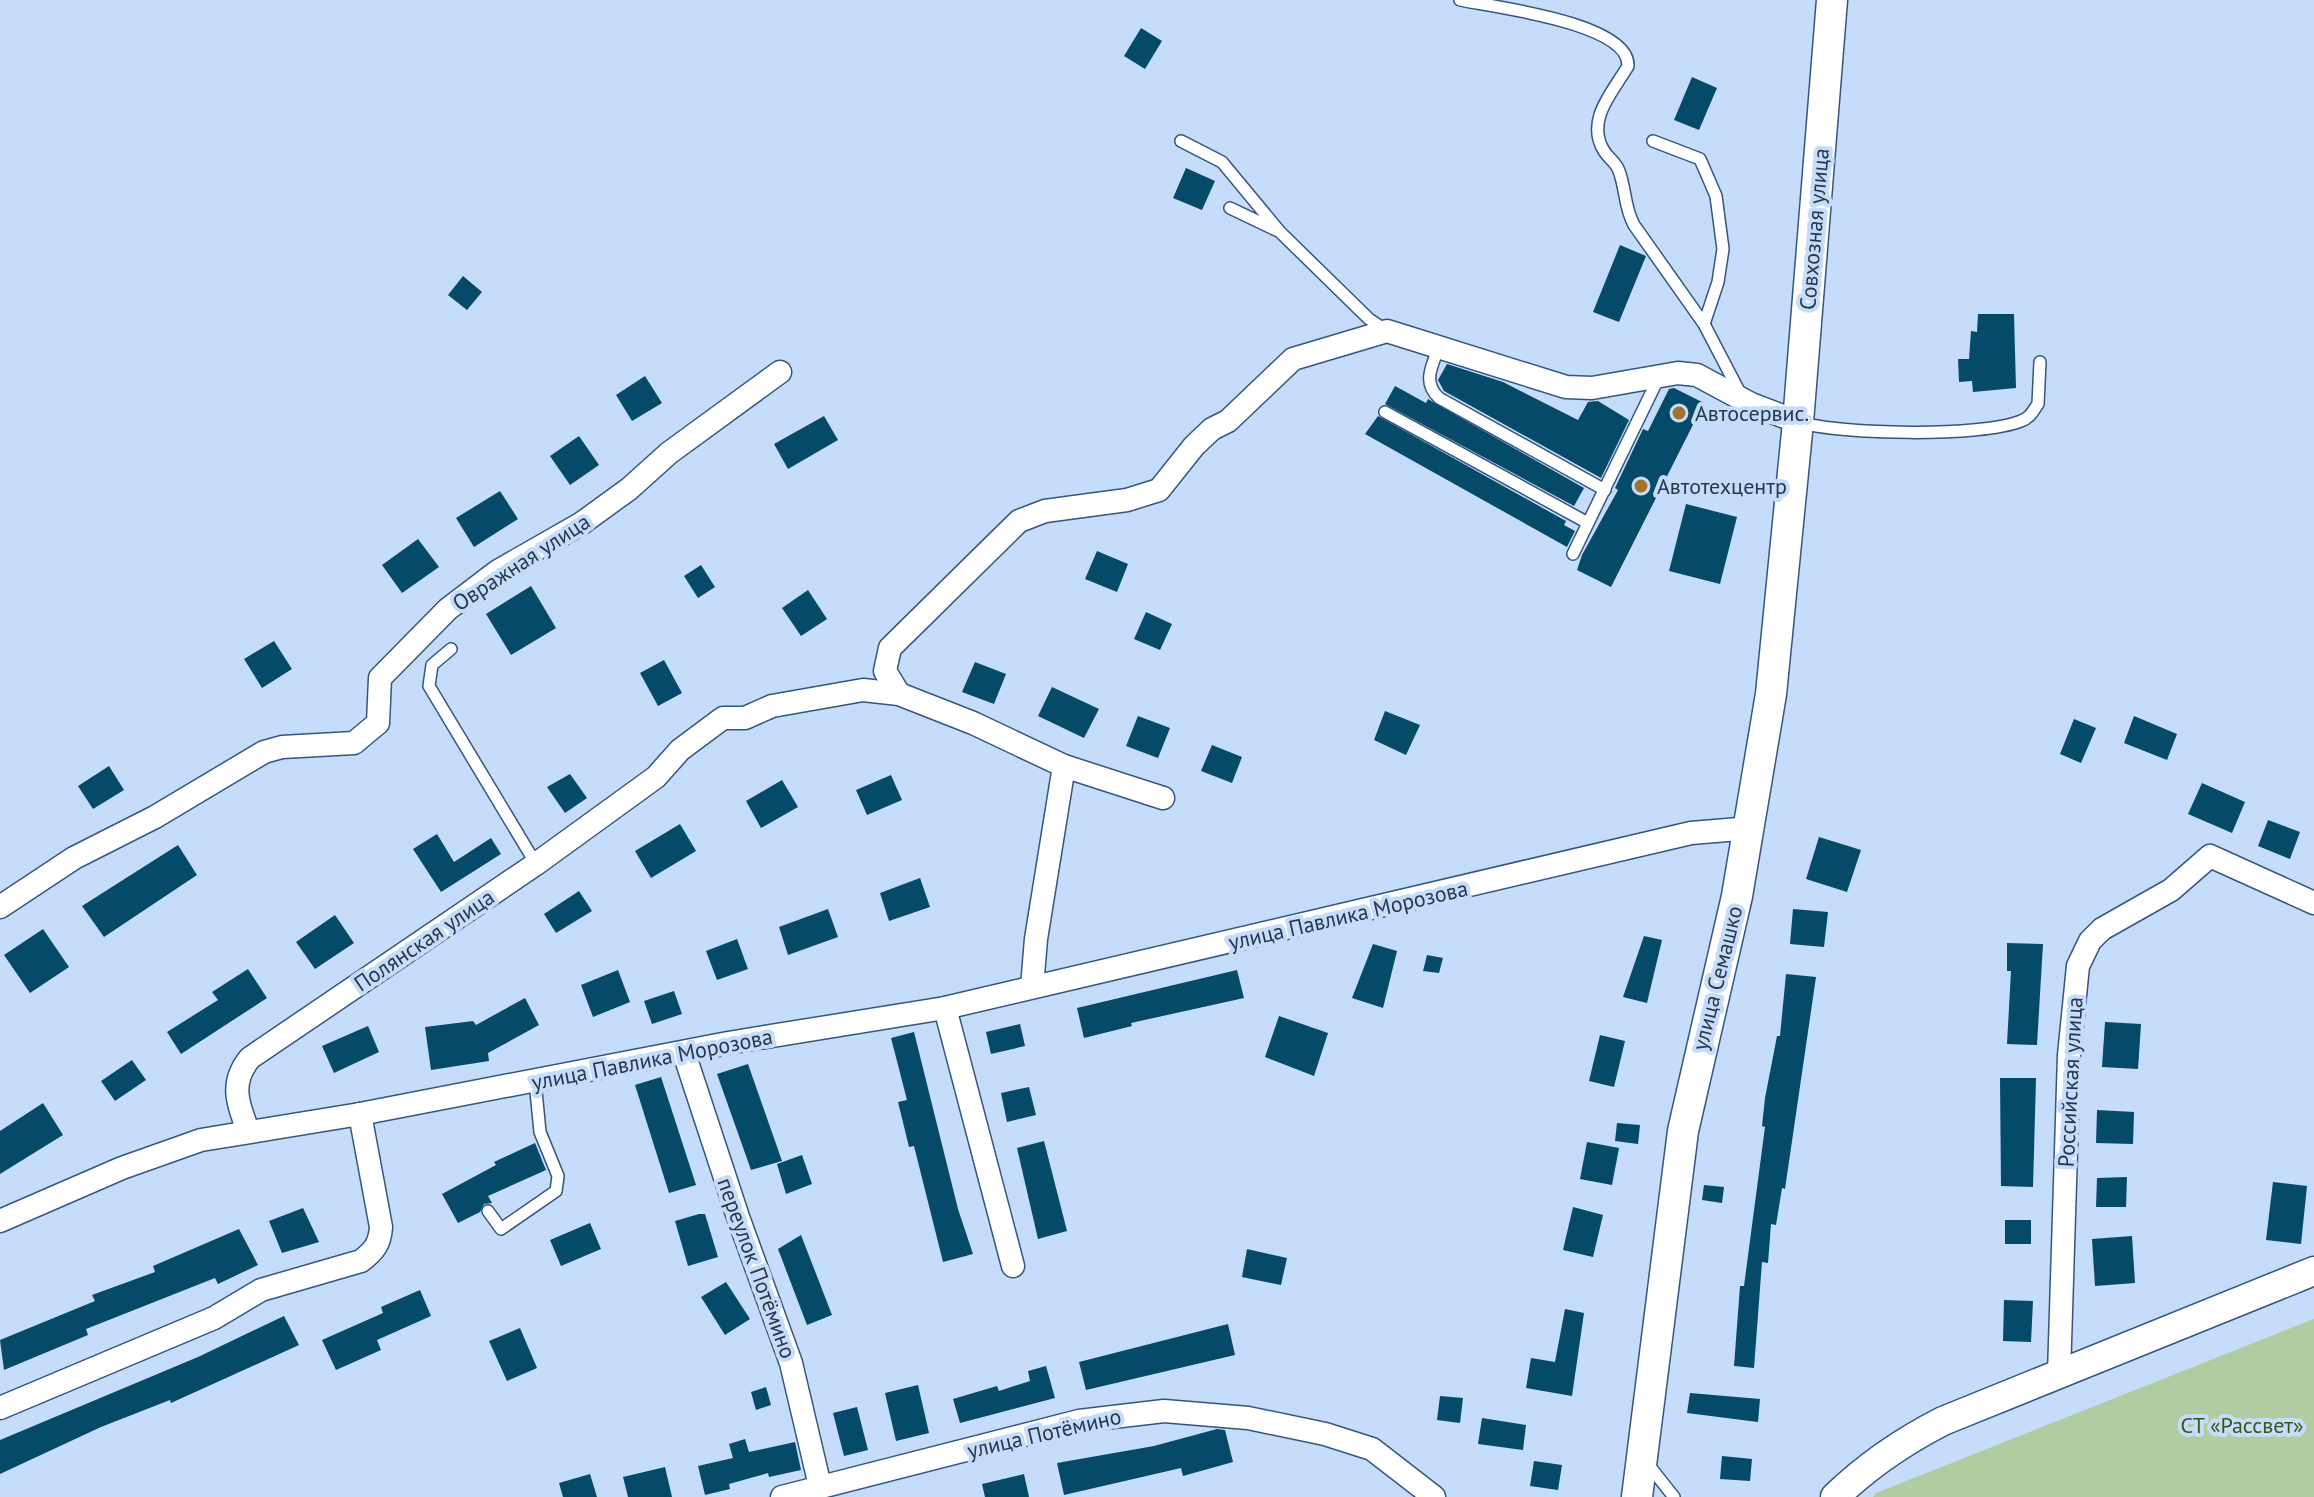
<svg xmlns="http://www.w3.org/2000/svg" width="2314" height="1497" viewBox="0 0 2314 1497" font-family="'PT Sans',sans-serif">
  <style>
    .green { fill: #b0cda2 }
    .building { fill: #054a69 }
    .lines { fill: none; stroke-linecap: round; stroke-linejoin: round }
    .service-casing { stroke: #355681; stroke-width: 14 }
    .minor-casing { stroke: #355681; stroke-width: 25 }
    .tertiary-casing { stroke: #355681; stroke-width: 31 }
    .secondary-casing { stroke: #355681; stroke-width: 33 }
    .service { stroke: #fff; stroke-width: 11 }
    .minor { stroke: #fff; stroke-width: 22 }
    .tertiary { stroke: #fff; stroke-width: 28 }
    .secondary { stroke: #fff; stroke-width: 30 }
    .poi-dot { fill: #a27226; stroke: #c5dcfa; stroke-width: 3 }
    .labels { text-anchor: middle; stroke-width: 8; stroke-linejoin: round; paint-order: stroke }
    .street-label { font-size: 22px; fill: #28374b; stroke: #c5dcfa }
    .poi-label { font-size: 22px; fill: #28374b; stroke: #c5dcfa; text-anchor: start }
    .park-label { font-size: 22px; fill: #315b13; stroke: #c5dcfa }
  </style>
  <rect width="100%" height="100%" fill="#c5dcfa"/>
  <polygon class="green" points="2314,1319 2314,1497 1873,1497 1876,1493"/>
  <g class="building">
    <polygon points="1141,28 1162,41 1145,69 1124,56"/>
    <polygon points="1692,77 1717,88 1699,130 1674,120"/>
    <polygon points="1186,168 1215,181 1202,210 1173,198"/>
    <polygon points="1620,245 1646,256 1619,322 1593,312"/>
    <polygon points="463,276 482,292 467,310 448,295"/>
    <polygon points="1978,314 2014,314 2016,388 1973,392 1972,381 1959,382 1958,359 1969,359 1971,331 1977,332"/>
    <polygon points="1447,364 1503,382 1578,420 1588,402 1598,401 1629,420 1601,478 1444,391 1438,380"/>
    <polygon points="645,376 662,403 632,421 616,395"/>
    <polygon points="1395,386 1426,403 1428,399 1584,488 1574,506 1385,404"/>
    <polygon points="1674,388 1704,403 1611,587 1577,570 1582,555 1618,490 1615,488 1643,429 1648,431 1669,389"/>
    <polygon points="824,416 838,440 788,469 774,444"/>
    <polygon points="1378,416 1566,521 1564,525 1575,531 1567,547 1365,434"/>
    <polygon points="579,436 599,465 570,485 550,456"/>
    <polygon points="500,491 518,519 474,547 456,518"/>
    <polygon points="1686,504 1737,517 1720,584 1669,571"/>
    <polygon points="418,539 439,567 402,593 382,565"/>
    <polygon points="1097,551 1128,564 1117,592 1085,579"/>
    <polygon points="701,565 715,587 698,598 684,576"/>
    <polygon points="531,586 556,628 511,655 486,614"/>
    <polygon points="808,590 827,619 801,636 782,608"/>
    <polygon points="1146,612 1172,624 1160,650 1134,639"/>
    <polygon points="274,641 292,669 262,688 244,659"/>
    <polygon points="664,660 682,693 658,706 640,673"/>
    <polygon points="975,662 1006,674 994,704 962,692"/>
    <polygon points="1052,687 1099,709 1084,738 1038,716"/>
    <polygon points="1385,711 1420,725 1406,755 1374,740"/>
    <polygon points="1138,716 1170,728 1158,758 1126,746"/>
    <polygon points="2134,716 2177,734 2167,760 2124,743"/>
    <polygon points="2074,719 2096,728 2081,763 2060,754"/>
    <polygon points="1212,745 1242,757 1232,783 1201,771"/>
    <polygon points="109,766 124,790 93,809 78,786"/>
    <polygon points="570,774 587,798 565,813 547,787"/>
    <polygon points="891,775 902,800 867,815 856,790"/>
    <polygon points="782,780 798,807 761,828 746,801"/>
    <polygon points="2202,783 2245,802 2232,833 2188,814"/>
    <polygon points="2268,820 2300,832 2290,859 2258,846"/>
    <polygon points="680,824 696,851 651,878 635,851"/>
    <polygon points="437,834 454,862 491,838 501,854 441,892 413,849"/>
    <polygon points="1819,837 1861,850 1847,892 1806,879"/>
    <polygon points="178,845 197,875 104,937 82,906"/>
    <polygon points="920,878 930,907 889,921 880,893"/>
    <polygon points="579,891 592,911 556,933 544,914"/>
    <polygon points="828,909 838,937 788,955 779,927"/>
    <polygon points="1793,909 1828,912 1824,947 1790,944"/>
    <polygon points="335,915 354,943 315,969 296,942"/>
    <polygon points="43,929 69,967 30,993 4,955"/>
    <polygon points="1644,936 1662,940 1647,1003 1623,997"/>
    <polygon points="737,939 748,969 717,980 706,951"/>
    <polygon points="2007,943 2043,944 2037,1045 2007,1044 2011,971 2007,971"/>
    <polygon points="1373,944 1397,951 1383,1008 1352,998"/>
    <polygon points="1427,955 1443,958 1439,973 1423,971"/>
    <polygon points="248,969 267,998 181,1054 167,1032 218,1000 212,992"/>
    <polygon points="618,970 630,1002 593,1017 581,985"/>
    <polygon points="1237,970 1244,998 1131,1023 1132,1026 1084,1038 1077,1008"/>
    <polygon points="1786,974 1816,977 1785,1189 1782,1188 1776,1225 1771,1224 1768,1263 1762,1262 1754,1368 1734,1366 1740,1286 1744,1286 1765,1127 1762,1126 1765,1098 1777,1036 1780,1036"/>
    <polygon points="674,991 682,1014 652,1024 644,1001"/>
    <polygon points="525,998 539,1025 488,1053 489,1061 431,1070 425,1027 473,1021 476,1025"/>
    <polygon points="1279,1016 1328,1033 1314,1076 1265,1057"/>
    <polygon points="2105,1022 2141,1024 2138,1069 2102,1067"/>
    <polygon points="1020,1024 1025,1046 991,1054 986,1032"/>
    <polygon points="368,1026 379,1052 334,1073 322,1046"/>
    <polygon points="914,1032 958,1209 973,1254 943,1262 914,1146 909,1147 898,1102 907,1100 891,1038"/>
    <polygon points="1600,1035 1625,1041 1614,1087 1589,1081"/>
    <polygon points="132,1060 146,1080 115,1101 101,1081"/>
    <polygon points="748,1064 782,1161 751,1170 717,1074"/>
    <polygon points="661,1077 696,1185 669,1193 635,1085"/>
    <polygon points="2000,1078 2036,1078 2033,1187 2001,1186"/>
    <polygon points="1029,1087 1036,1115 1007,1122 1001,1093"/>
    <polygon points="43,1103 63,1135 0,1174 0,1131"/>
    <polygon points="2097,1110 2134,1112 2133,1144 2096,1143"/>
    <polygon points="1617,1123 1640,1125 1638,1144 1615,1141"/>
    <polygon points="1044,1141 1067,1231 1038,1239 1017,1148"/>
    <polygon points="1587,1142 1619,1148 1612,1185 1580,1179"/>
    <polygon points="535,1143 546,1170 488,1196 492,1203 484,1204 480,1212 458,1223 442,1194 496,1165 494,1162"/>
    <polygon points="802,1155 812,1184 786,1194 777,1164"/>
    <polygon points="2127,1177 2126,1207 2096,1207 2097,1178"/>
    <polygon points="2273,1182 2307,1186 2301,1244 2266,1240"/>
    <polygon points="1704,1185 1724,1187 1722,1203 1702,1200"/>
    <polygon points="1573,1207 1603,1215 1593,1257 1563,1250"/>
    <polygon points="303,1208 319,1242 282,1253 269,1221"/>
    <polygon points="699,1214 705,1214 718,1257 688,1266 675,1221"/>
    <rect x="2005" y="1220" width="26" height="24"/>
    <polygon points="590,1223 601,1249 561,1266 550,1240"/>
    <polygon points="239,1229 258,1265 218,1284 215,1278 86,1329 88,1335 4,1370 0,1340 95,1301 92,1295 155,1272 153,1266"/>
    <polygon points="801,1235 832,1315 807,1325 778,1249"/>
    <polygon points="2132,1236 2135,1283 2095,1286 2092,1239"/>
    <polygon points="1247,1249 1287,1258 1281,1285 1242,1277"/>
    <polygon points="726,1282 750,1319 725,1335 701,1297"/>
    <polygon points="420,1290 431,1316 377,1340 381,1350 336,1370 322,1340 383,1313 381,1307"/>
    <polygon points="2004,1300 2033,1301 2031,1342 2003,1341"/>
    <polygon points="1565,1309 1584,1313 1572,1396 1526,1388 1531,1358 1555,1362"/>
    <polygon points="284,1316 299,1345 171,1403 170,1400 101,1427 0,1474 0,1440 198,1357"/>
    <polygon points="1228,1324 1235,1355 1086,1390 1079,1362"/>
    <polygon points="520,1328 537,1368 507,1381 489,1341"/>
    <polygon points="1046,1366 1055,1398 960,1423 953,1399 997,1386 999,1391 1030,1381 1028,1371"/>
    <polygon points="918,1385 929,1433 896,1441 885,1393"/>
    <polygon points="766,1387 771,1405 756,1410 751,1392"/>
    <polygon points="1690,1393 1760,1399 1758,1422 1687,1413"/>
    <polygon points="1440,1396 1463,1398 1460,1423 1437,1420"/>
    <polygon points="857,1407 868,1450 844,1456 833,1413"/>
    <polygon points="1482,1418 1526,1425 1523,1450 1478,1444"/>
    <polygon points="1217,1429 1225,1430 1233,1462 1183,1476 1181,1468 1064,1495 1057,1463 1154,1446"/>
    <polygon points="745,1439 749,1452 795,1442 801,1470 769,1477 768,1473 729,1484 730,1489 705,1495 698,1466 733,1458 729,1444"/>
    <polygon points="1722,1456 1752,1459 1750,1481 1720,1479"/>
    <polygon points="1534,1461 1562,1465 1558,1490 1530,1486"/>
    <polygon points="665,1467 672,1497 628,1497 623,1477"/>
    <polygon points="590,1474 597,1497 563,1497 559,1483"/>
    <polygon points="1024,1474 1029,1497 985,1497 982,1484"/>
  </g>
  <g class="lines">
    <g class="service-casing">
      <g id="service">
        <path d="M1460,0C1494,7 1630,23 1628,66C1613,92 1585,120 1604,151C1609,159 1616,162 1619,171C1626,189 1624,207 1634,225L1704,324L1740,393"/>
        <polyline points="1181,141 1222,162 1280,232 1369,319 1387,331"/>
        <polyline points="1653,141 1700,159 1716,196 1723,249 1718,282 1704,324"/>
        <polyline points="1230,208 1276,230"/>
        <path d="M1439,347C1432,366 1422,382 1439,398L1605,490"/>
        <polyline points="1385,412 1588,523"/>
        <path d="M1799,422C1840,435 1982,437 2021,421C2030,418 2033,411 2038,404L2040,362"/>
        <polyline points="1573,554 1659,377"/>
        <polyline points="451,649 432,665 429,686 536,864"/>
        <polyline points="488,1211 501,1229 556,1191 558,1176 540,1132 535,1081"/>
        <polyline points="1647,1463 1674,1497"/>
      </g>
    </g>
    <g class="minor-casing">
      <g id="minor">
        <polyline points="899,694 885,671 890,648 1019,521 1045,511 1127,500 1159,490 1194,446 1212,429 1228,421 1293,359 1387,331 1566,387 1592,388 1678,373 1697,375 1751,404 1798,422"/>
        <polyline points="0,907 74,858 155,817 264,752 282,747 354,743 378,723 380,678 448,609 498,571 582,523 629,489 669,453 780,372"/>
        <polyline points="1032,987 1036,939 1064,766"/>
        <polyline points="945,1008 1013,1266"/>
        <polyline points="684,1053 738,1217 791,1363 820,1486"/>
        <path d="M248,1130C237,1103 230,1082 250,1058L536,864L656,777L680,750L723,718H745L772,706L863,690L899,694L973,723L1064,766L1163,798"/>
        <polyline points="0,1221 122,1168 201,1140 360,1114 728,1043 945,1008 1691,833 1751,828"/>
        <polyline points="2059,1375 2069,1055 2078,966 2090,941 2102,929 2171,890 2210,856 2314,903"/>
        <path d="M0,1408L214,1318L261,1290L361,1261C374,1251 380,1244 381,1227L360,1114"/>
        <polyline points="782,1497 1079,1421 1164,1411 1248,1418 1325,1434 1372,1449 1434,1497"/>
      </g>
    </g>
    <g class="tertiary-casing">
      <path id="tertiary" d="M1835,1497C1868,1465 1902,1442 1943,1421L2314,1271"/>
    </g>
    <g class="secondary-casing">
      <polyline id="secondary" points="1637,1497 1683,1131 1737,896 1771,694 1798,422 1832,0"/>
    </g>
    <use href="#service" class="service"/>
    <use href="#minor" class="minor"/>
    <use href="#tertiary" class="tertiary"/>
    <use href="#secondary" class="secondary"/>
  </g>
  <g class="poi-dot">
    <circle cx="1679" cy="413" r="8"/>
    <circle cx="1641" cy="486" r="8"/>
  </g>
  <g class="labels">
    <g class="street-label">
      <text transform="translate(1814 229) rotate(-85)" y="8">Совхозная улица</text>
      <text transform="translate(521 562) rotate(-33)" y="8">Овражная улица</text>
      <text transform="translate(1348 915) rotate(-13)" y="8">улица Павлика Морозова</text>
      <text transform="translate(424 940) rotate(-34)" y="8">Полянская улица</text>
      <text transform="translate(1717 978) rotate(-76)" y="8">улица Семашко</text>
      <text transform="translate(652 1059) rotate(-11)" y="8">улица Павлика Морозова</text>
      <text transform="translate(2070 1082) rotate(-87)" y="8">Российская улица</text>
      <text transform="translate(757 1268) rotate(70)" y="8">переулок Потёмино</text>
      <text transform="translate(1044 1433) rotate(-13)" y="8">улица Потёмино</text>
    </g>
    <g class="poi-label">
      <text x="1695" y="421">Автосервис.</text>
      <text x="1657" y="494">Автотехцентр</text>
    </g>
    <g class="park-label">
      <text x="2242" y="1433">СТ «Рассвет»</text>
    </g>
  </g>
</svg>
